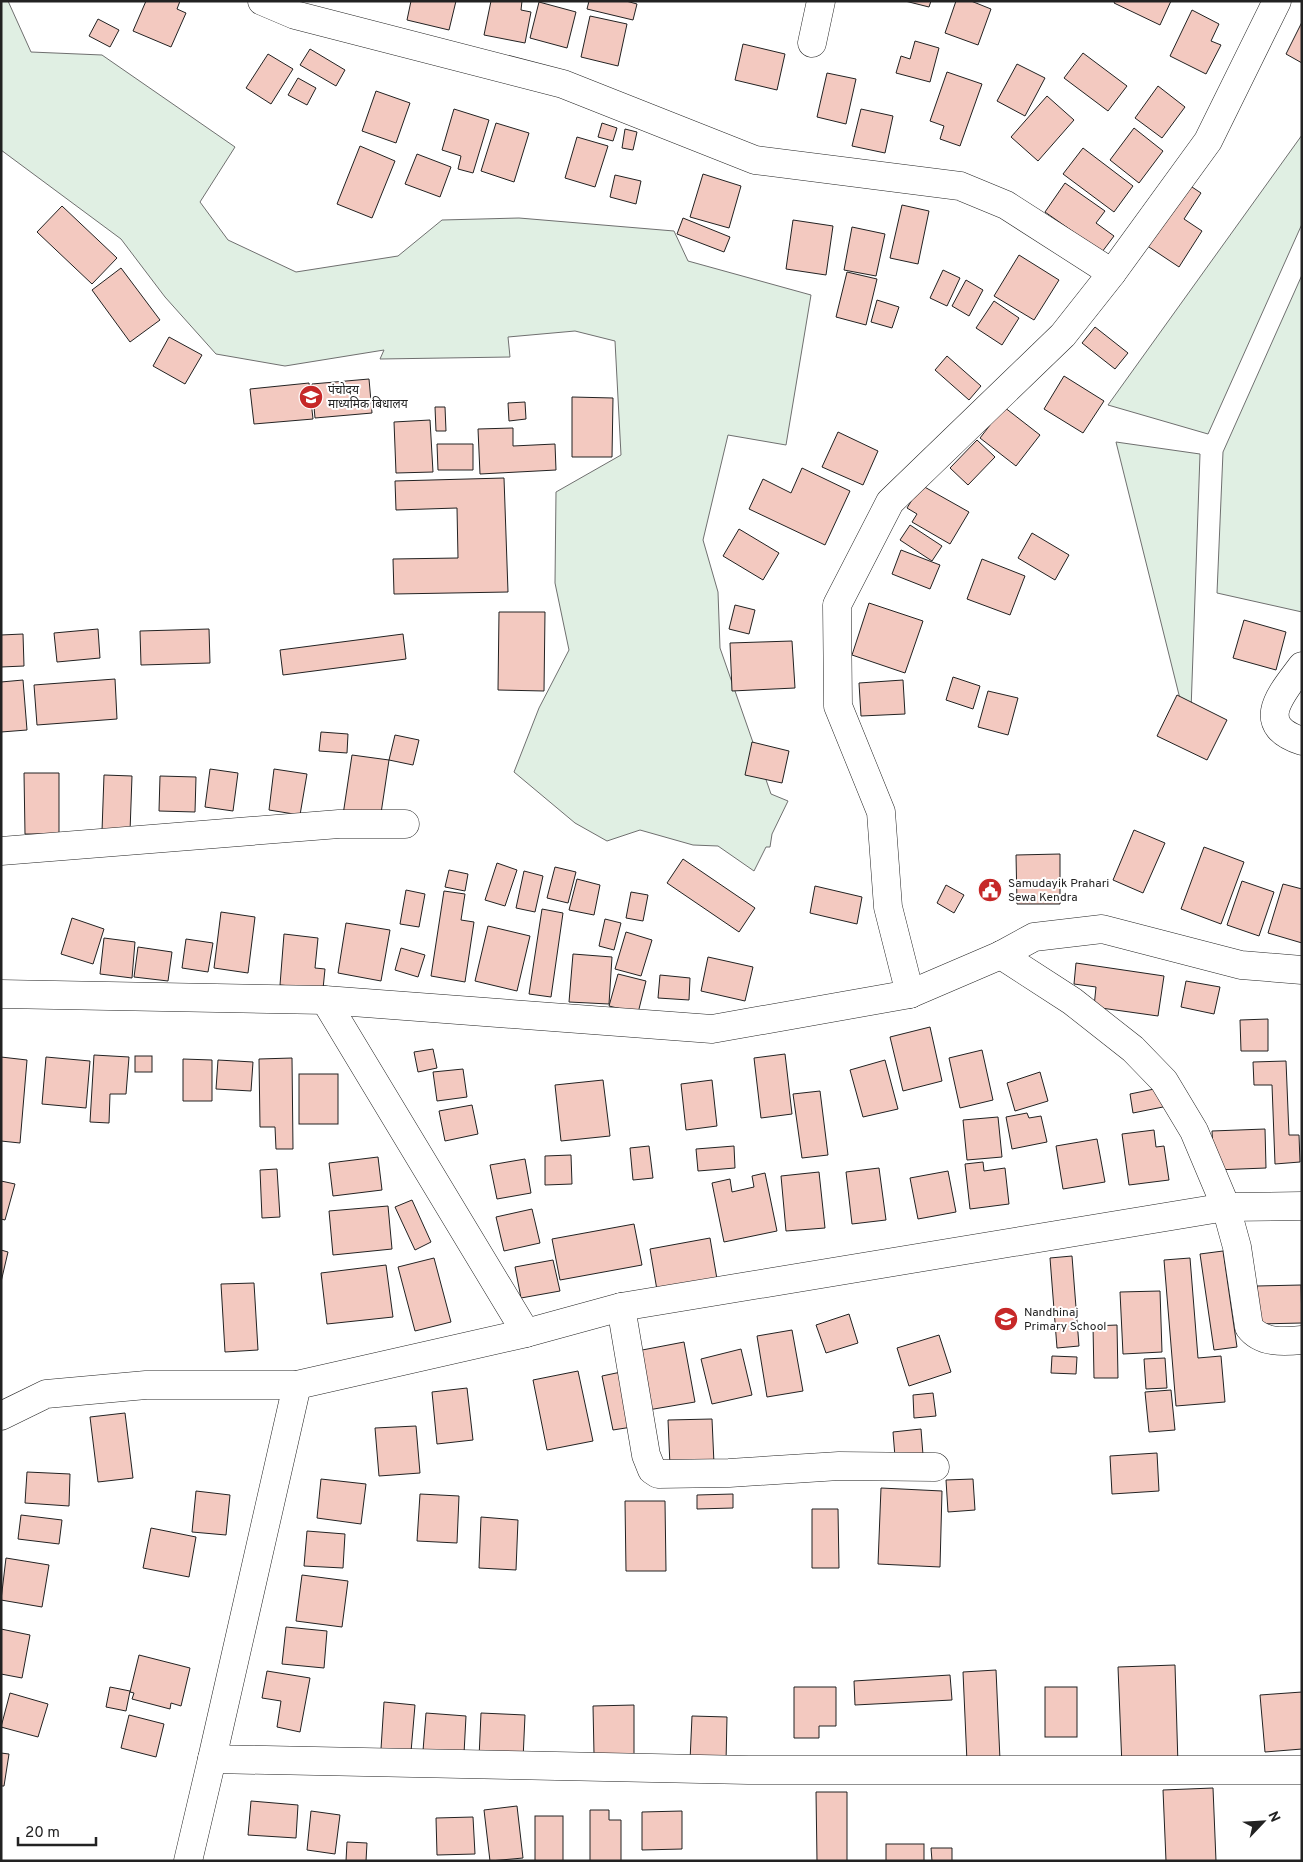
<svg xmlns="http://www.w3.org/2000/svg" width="1303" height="1862" viewBox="0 0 1303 1862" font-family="Overpass,'Noto Sans Devanagari',sans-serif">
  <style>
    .green { fill: #e0efe3; stroke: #6f6f6f }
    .building { fill: #f3c9c0; stroke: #222 }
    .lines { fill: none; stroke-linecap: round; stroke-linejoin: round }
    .minor-casing { stroke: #222; stroke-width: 29 }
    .minor { stroke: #fff; stroke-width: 28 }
    .labels { text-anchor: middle; stroke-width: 4; stroke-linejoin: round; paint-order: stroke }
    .poi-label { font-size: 12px; fill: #222; stroke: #fff; text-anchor: start }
  </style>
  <rect width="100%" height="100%" fill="#fff"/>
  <g class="green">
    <polygon points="1,1 8,1 31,52 102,55 235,147 200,202 228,240 296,272 398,256 442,220 519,218 674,231 688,261 811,295 786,445 728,435 703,540 718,592 720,648 771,794 788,801 772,834 770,847 766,847 754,871 718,846 693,845 640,830 607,841 575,823 514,772 539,708 569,650 555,583 556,492 621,455 615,341 575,331 508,337 510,357 380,359 384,350 285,366 216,354 165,297 121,239 1,150"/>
    <polygon points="1302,135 1302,224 1208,434 1108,405"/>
    <polygon points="1302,275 1302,612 1217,593 1223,452"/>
    <polygon points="1116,442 1200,454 1190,739"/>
  </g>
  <g class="building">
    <polygon points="146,1 180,1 177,9 186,13 171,47 133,31"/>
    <polygon points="411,1 456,1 449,30 407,20"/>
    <polygon points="491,1 522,1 521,10 531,12 525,43 484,35"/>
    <polygon points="589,1 626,1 637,4 633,20 587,9"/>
    <polygon points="905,1 931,1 929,7"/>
    <polygon points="956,1 971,1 991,9 978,45 945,33"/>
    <polygon points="1115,1 1171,1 1160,25 1114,3"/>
    <polygon points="539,2 576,12 567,48 530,38"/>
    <polygon points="1192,10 1219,24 1211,41 1221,45 1206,74 1170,56"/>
    <polygon points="590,16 627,24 618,66 581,57"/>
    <polygon points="98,19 119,30 110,47 89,36"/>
    <polygon points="1302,22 1302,63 1286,54"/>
    <polygon points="915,41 939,48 930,82 896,73 901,56 910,59"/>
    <polygon points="743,44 785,54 777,90 735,80"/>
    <polygon points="310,49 345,70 336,86 300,65"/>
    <polygon points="1083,53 1127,86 1108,111 1064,78"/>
    <polygon points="268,54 293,69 271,104 246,88"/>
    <polygon points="1017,64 1045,78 1025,116 997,101"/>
    <polygon points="947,72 982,84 960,146 940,139 944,126 930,121"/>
    <polygon points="827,73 856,79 846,124 817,117"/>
    <polygon points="298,78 316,88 307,105 288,95"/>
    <polygon points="1158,86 1185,107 1162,138 1135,118"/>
    <polygon points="376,91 410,103 396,143 362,131"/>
    <polygon points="1047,96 1074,120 1038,161 1011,137"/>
    <polygon points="454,109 489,120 473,173 458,169 461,156 442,150"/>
    <polygon points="861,109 893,116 885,153 852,146"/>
    <polygon points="496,123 529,133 514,182 481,171"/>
    <polygon points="602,123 617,128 613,141 598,137"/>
    <polygon points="1134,128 1163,151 1139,183 1110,160"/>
    <polygon points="625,129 637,132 633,150 622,148"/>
    <polygon points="577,137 608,146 595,187 565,178"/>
    <polygon points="360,146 395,161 372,218 337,204"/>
    <polygon points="1083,148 1133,186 1114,212 1063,174"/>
    <polygon points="417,154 451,167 440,197 405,184"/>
    <polygon points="703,174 741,186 729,228 690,217"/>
    <polygon points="615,175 641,181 636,204 610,197"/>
    <polygon points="1065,183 1105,211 1096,223 1114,236 1102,252 1045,212"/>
    <polygon points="1186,183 1201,193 1184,219 1202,231 1179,267 1146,245"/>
    <polygon points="902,205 929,211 918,264 890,258"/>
    <polygon points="62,206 117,258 92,284 37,232"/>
    <polygon points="683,218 730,237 724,252 677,234"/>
    <polygon points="793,220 833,226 826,275 786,269"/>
    <polygon points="852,227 885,234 876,276 844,270"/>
    <polygon points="1019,255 1059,280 1034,320 994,296"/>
    <polygon points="121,268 160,320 130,342 92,290"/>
    <polygon points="943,270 960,278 947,306 930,298"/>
    <polygon points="847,272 877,279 866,325 836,317"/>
    <polygon points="966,280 983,290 969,316 952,306"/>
    <polygon points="877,300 899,307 892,328 871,322"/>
    <polygon points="994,301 1019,318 1002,345 976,328"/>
    <polygon points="1095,327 1128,353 1115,369 1082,343"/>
    <polygon points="169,337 202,355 185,384 153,366"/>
    <polygon points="947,356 981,386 969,400 935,370"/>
    <polygon points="1064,376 1104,401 1083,433 1044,409"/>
    <polygon points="369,379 372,413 315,418 312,384"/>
    <polygon points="309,383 313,419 254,424 250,389"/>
    <polygon points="572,397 613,398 612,457 572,457"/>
    <polygon points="525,402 526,419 509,421 508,403"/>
    <polygon points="435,407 445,407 446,431 436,431"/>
    <polygon points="1004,407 1040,435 1016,466 980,438"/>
    <polygon points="430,420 433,472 396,473 394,422"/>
    <polygon points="513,428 513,446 555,444 556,470 480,474 478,429"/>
    <polygon points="838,432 878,451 863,485 822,467"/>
    <polygon points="977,440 995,457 968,485 950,468"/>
    <polygon points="437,444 473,444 473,470 438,470"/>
    <polygon points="802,468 850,491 825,545 749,509 763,479 791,493"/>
    <polygon points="504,478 508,592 394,594 393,559 458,558 457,508 396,510 395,481"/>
    <polygon points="921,485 969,512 950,544 912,522 917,514 907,508"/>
    <polygon points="910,525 942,546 932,561 900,540"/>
    <polygon points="739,529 779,553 763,580 723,556"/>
    <polygon points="1032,533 1069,555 1055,580 1018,558"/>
    <polygon points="901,550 940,565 930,589 892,574"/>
    <polygon points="982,559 1025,576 1010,615 967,599"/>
    <polygon points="869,603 923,621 905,673 852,655"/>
    <polygon points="735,605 755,610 749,634 729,629"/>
    <polygon points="499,612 545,612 544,691 498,690"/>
    <polygon points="1244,620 1286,632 1276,670 1233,658"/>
    <polygon points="98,629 100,658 57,662 54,633"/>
    <polygon points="209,629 210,663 141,665 140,631"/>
    <polygon points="23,634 24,666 1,667 1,635"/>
    <polygon points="403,634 406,659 283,675 280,650"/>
    <polygon points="792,641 795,688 732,691 730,643"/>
    <polygon points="953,677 980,686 973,709 946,700"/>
    <polygon points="115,679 117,719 37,725 34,685"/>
    <polygon points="23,680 27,730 1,732 1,682"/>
    <polygon points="903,680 905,714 861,716 859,683"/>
    <polygon points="988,691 1018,698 1008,735 978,727"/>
    <polygon points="1177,695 1227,720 1207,760 1157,736"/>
    <polygon points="321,732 348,734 347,753 319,751"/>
    <polygon points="395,735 419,740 413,765 389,760"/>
    <polygon points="752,742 789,751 782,783 745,775"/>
    <polygon points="352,755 389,760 380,820 343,815"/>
    <polygon points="210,769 238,773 233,811 205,807"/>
    <polygon points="274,769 307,774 300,815 269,810"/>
    <polygon points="24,773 59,773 59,834 25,834"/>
    <polygon points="104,775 132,776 130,832 102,831"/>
    <polygon points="160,776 196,777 195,812 159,811"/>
    <polygon points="1134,830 1165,843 1143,893 1113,880"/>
    <polygon points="1204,847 1244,862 1221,924 1181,909"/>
    <polygon points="1060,854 1060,904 1017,904 1016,855"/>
    <polygon points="683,859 755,908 739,932 667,883"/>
    <polygon points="497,863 517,870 505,906 485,900"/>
    <polygon points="555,867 576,872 568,903 547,898"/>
    <polygon points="449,870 468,874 465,891 445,887"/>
    <polygon points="524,871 543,876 535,912 516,908"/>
    <polygon points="577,879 600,885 594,915 569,910"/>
    <polygon points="1242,881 1274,892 1259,936 1227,925"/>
    <polygon points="1283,884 1302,889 1302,943 1268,933"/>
    <polygon points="946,885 964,895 954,913 937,903"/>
    <polygon points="815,886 862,897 857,924 810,913"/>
    <polygon points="406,890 425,894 419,927 400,924"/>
    <polygon points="444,891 465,894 461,920 474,922 465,982 431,976"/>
    <polygon points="631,892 648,895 643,921 626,918"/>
    <polygon points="542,909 563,913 551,997 529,994"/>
    <polygon points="221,912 255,917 248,973 214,968"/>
    <polygon points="72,918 104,929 93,964 61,954"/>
    <polygon points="605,919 621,923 614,950 599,946"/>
    <polygon points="346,923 390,930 381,981 338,973"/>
    <polygon points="488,926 530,936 517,991 475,981"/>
    <polygon points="626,932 652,940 641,976 615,969"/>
    <polygon points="284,934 318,938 315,968 325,969 323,989 280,985"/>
    <polygon points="104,938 135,942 132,978 100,974"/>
    <polygon points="186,939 213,943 208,972 182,968"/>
    <polygon points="138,947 172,952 168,981 134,977"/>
    <polygon points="401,948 425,955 418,977 395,970"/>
    <polygon points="573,954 612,957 609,1004 569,1002"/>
    <polygon points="708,957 753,967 745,1001 701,991"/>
    <polygon points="1076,963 1164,976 1158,1016 1094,1007 1096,987 1074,984"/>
    <polygon points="618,974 646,981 638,1013 609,1006"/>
    <polygon points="660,975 690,978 689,1000 658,998"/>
    <polygon points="1186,981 1220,987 1214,1014 1181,1007"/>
    <polygon points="1268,1019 1268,1051 1241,1051 1240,1020"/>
    <polygon points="930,1027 942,1081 903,1091 890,1037"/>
    <polygon points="433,1049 437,1068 418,1072 414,1052"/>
    <polygon points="982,1050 993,1100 960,1108 949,1058"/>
    <polygon points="785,1054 792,1114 761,1118 754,1058"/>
    <polygon points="94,1055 129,1057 126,1094 110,1094 109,1123 90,1122"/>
    <rect x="135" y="1056" width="17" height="16"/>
    <polygon points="1,1057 27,1060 20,1143 1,1141"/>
    <polygon points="46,1057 90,1061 86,1108 42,1104"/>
    <polygon points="292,1058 293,1149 276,1149 275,1127 260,1127 259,1059"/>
    <polygon points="183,1059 212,1060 212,1101 183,1101"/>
    <polygon points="218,1060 253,1062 251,1091 216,1089"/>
    <polygon points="885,1060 898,1109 863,1117 850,1070"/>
    <polygon points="1286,1061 1289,1135 1299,1135 1300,1162 1275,1164 1272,1085 1254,1085 1253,1062"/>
    <polygon points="463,1069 467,1097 437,1101 433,1072"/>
    <polygon points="1040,1072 1048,1101 1015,1111 1007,1083"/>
    <rect x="299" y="1074" width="39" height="50"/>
    <polygon points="603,1080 610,1136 561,1141 555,1085"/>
    <polygon points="712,1080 717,1126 686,1130 681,1084"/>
    <polygon points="1164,1087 1168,1106 1133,1113 1130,1094"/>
    <polygon points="820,1091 828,1155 802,1158 793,1094"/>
    <polygon points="472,1105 478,1134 445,1141 439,1111"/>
    <polygon points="1027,1113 1029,1118 1041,1116 1047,1142 1012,1149 1006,1117"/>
    <polygon points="998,1117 1002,1157 967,1160 963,1120"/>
    <polygon points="1265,1129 1266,1168 1214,1170 1212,1131"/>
    <polygon points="1154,1130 1156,1147 1164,1146 1169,1180 1129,1185 1122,1134"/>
    <polygon points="1097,1139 1105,1182 1063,1189 1056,1146"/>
    <polygon points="649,1146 653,1178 633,1180 630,1148"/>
    <polygon points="734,1146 735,1168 698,1171 696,1149"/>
    <polygon points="571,1155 572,1184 545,1185 545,1156"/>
    <polygon points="378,1157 382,1190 333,1196 329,1163"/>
    <polygon points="525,1159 531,1193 497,1199 490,1165"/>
    <polygon points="983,1162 984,1171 1005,1168 1009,1204 970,1209 965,1164"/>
    <polygon points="879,1168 886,1220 852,1224 846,1172"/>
    <polygon points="277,1169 280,1217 262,1218 260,1170"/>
    <polygon points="948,1171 956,1212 918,1219 910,1178"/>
    <polygon points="819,1172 825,1228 786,1231 781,1176"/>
    <polygon points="765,1173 777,1231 724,1242 712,1183 730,1179 732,1192 754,1187 752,1176"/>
    <polygon points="1,1181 15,1184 5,1220 1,1219"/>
    <polygon points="412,1200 431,1242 415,1250 395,1207"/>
    <polygon points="388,1206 392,1249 333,1255 329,1211"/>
    <polygon points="532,1209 540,1243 504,1251 496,1217"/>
    <polygon points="634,1224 642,1265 560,1280 552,1239"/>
    <polygon points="710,1238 717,1279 657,1290 650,1249"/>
    <polygon points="1,1250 8,1252 1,1282"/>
    <polygon points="1223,1251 1237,1347 1214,1350 1200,1254"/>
    <polygon points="1072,1256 1079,1346 1057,1348 1050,1258"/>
    <polygon points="434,1258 451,1322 415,1331 398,1267"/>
    <polygon points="1190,1258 1198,1358 1221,1356 1225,1402 1176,1406 1164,1260"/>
    <polygon points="553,1260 560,1291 521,1298 515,1267"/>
    <polygon points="386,1265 393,1317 327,1324 321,1273"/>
    <polygon points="254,1283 258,1350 225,1352 221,1284"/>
    <polygon points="1301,1285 1302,1323 1258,1324 1257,1286"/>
    <polygon points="1160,1291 1162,1352 1123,1354 1120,1292"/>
    <polygon points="849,1314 858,1343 826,1353 816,1325"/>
    <polygon points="1117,1325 1118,1378 1094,1378 1093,1326"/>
    <polygon points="792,1330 803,1391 767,1397 757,1336"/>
    <polygon points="939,1335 951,1372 909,1386 897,1348"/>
    <polygon points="684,1342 695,1402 648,1410 637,1351"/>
    <polygon points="741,1349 752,1395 712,1404 701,1359"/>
    <polygon points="1052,1356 1077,1357 1076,1374 1051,1373"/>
    <polygon points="1165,1358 1167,1388 1146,1389 1144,1359"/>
    <polygon points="578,1371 593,1441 547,1450 533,1380"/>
    <polygon points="621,1372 632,1427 613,1430 602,1376"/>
    <polygon points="467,1388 473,1440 437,1444 432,1392"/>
    <polygon points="1171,1390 1175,1430 1149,1432 1145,1392"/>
    <polygon points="933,1393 936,1416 914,1418 913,1395"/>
    <polygon points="125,1413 133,1478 98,1482 90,1417"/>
    <polygon points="712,1419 714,1464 670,1466 668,1420"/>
    <polygon points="416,1426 420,1473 379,1476 375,1428"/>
    <polygon points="921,1429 923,1455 895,1457 893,1432"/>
    <polygon points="1157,1453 1159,1491 1112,1494 1110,1456"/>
    <polygon points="27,1472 70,1474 69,1506 25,1503"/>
    <polygon points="321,1479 366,1484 361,1524 317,1518"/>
    <polygon points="973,1479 975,1510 948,1512 946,1480"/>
    <polygon points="881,1488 942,1491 940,1567 878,1564"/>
    <polygon points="196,1491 230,1495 226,1535 192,1532"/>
    <polygon points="420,1494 459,1496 457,1543 417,1541"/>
    <polygon points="733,1494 733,1508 697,1509 697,1495"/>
    <polygon points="625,1501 665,1501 666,1571 626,1571"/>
    <polygon points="812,1509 838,1509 839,1568 812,1568"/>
    <polygon points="21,1515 62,1520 59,1544 18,1539"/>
    <polygon points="481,1517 518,1520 516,1570 479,1568"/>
    <polygon points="151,1528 196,1537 189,1577 143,1568"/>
    <polygon points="307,1531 345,1534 343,1568 304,1566"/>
    <polygon points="6,1558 49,1565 42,1607 1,1600"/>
    <polygon points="302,1575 348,1581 342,1627 296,1621"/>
    <polygon points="286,1627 327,1631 324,1668 282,1664"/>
    <polygon points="1,1629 30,1635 22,1678 1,1674"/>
    <polygon points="139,1655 190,1668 181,1706 171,1703 170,1709 132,1699 134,1693 130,1692"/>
    <polygon points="1175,1665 1178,1765 1122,1767 1118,1667"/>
    <polygon points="996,1670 1000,1760 967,1762 963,1672"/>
    <polygon points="267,1671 310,1678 300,1732 277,1727 281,1701 262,1698"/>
    <polygon points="950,1675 952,1700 855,1705 854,1681"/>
    <polygon points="110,1687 130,1691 126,1711 106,1707"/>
    <polygon points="794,1687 836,1687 836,1726 819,1726 819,1738 794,1738"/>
    <rect x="1045" y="1687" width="32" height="50"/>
    <polygon points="1302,1692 1302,1749 1265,1752 1260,1695"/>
    <polygon points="10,1693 48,1704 38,1737 1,1727"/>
    <polygon points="384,1702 415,1705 411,1752 381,1749"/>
    <polygon points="634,1705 634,1754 594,1754 593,1706"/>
    <polygon points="426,1713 466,1716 464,1754 423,1751"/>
    <polygon points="481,1713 525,1715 523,1760 479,1758"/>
    <polygon points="129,1715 164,1724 156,1757 121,1748"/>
    <polygon points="692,1716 727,1717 726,1762 690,1761"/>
    <polygon points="1,1753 9,1754 4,1786 1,1786"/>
    <polygon points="1213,1788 1216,1861 1166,1861 1163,1790"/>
    <polygon points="816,1792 847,1792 847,1861 817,1861"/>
    <polygon points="251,1801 298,1805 296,1838 248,1835"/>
    <polygon points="517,1806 523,1858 490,1861 484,1810"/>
    <polygon points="590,1810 609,1810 609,1820 621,1820 621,1861 590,1861"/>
    <polygon points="311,1811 340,1815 335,1854 307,1850"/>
    <polygon points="682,1811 682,1849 642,1850 642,1812"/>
    <rect x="535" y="1816" width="28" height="45"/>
    <polygon points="473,1817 475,1854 437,1855 436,1818"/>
    <polygon points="347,1842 367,1843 366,1861 346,1861"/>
    <rect x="886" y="1844" width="38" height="17"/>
    <polygon points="931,1848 952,1848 952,1861 932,1861"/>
  </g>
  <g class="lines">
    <g class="minor-casing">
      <g id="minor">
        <polyline points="262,1 295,15 563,84 755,160 960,186 1006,205 1112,273"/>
        <polyline points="812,43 821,1"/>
        <path d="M1302,666C1282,693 1252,725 1302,741"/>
        <polyline points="1,851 339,824 405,824"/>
        <path d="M1001,955L1072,1001L1133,1049L1164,1081L1194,1131L1226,1207L1237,1247L1249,1327C1261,1343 1283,1342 1302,1340"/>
        <polyline points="1,994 325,1000 712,1029 910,994 1001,955 1034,937 1102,929 1241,965 1302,970"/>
        <polyline points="910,994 888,907 881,812 838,706 837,605 890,502 1063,335 1112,273 1208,141 1277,1"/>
        <polyline points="325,1000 526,1333"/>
        <polyline points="621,1307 646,1455 652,1470 658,1474 729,1473 839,1466 935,1467"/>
        <polyline points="297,1385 212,1759 748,1770 1301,1770"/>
        <polyline points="1,1416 46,1394 146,1385 297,1385 526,1333 621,1307 1226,1207 1302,1206"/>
        <polyline points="188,1861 212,1759"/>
      </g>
    </g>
    <use href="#minor" class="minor"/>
  </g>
  <defs>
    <g id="school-disc" transform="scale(1.25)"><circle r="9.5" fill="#c62828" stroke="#fff"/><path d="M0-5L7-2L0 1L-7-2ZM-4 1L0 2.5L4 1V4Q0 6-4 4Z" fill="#fff"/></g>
    <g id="civic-disc" transform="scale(1.25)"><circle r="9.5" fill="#c62828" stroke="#fff"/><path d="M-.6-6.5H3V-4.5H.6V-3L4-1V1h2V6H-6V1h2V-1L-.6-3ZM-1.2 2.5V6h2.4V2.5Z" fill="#fff"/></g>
  </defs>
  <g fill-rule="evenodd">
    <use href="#school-disc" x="311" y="397"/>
    <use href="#civic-disc" x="990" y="890"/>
    <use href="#school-disc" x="1006" y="1319"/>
  </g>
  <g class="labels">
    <g class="poi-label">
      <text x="328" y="394">पंचोदय<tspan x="328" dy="14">माध्यमिक बिधालय</tspan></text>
      <text x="1008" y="887">Samudayik Prahari<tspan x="1008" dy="14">Sewa Kendra</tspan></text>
      <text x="1024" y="1316">Nandhinaj<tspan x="1024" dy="14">Primary School</tspan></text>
    </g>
  </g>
  <rect width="1303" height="1862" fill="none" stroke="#222222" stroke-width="5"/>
  <g transform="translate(1263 1822) rotate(65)" stroke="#ffffff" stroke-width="4" paint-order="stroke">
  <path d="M0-4L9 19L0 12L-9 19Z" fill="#222222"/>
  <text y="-8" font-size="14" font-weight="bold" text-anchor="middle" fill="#222222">N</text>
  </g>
  <path d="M18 1837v8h78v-8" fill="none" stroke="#222222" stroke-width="2.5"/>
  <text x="25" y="1837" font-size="15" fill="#222222" stroke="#ffffff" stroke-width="4" paint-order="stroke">20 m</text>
</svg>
